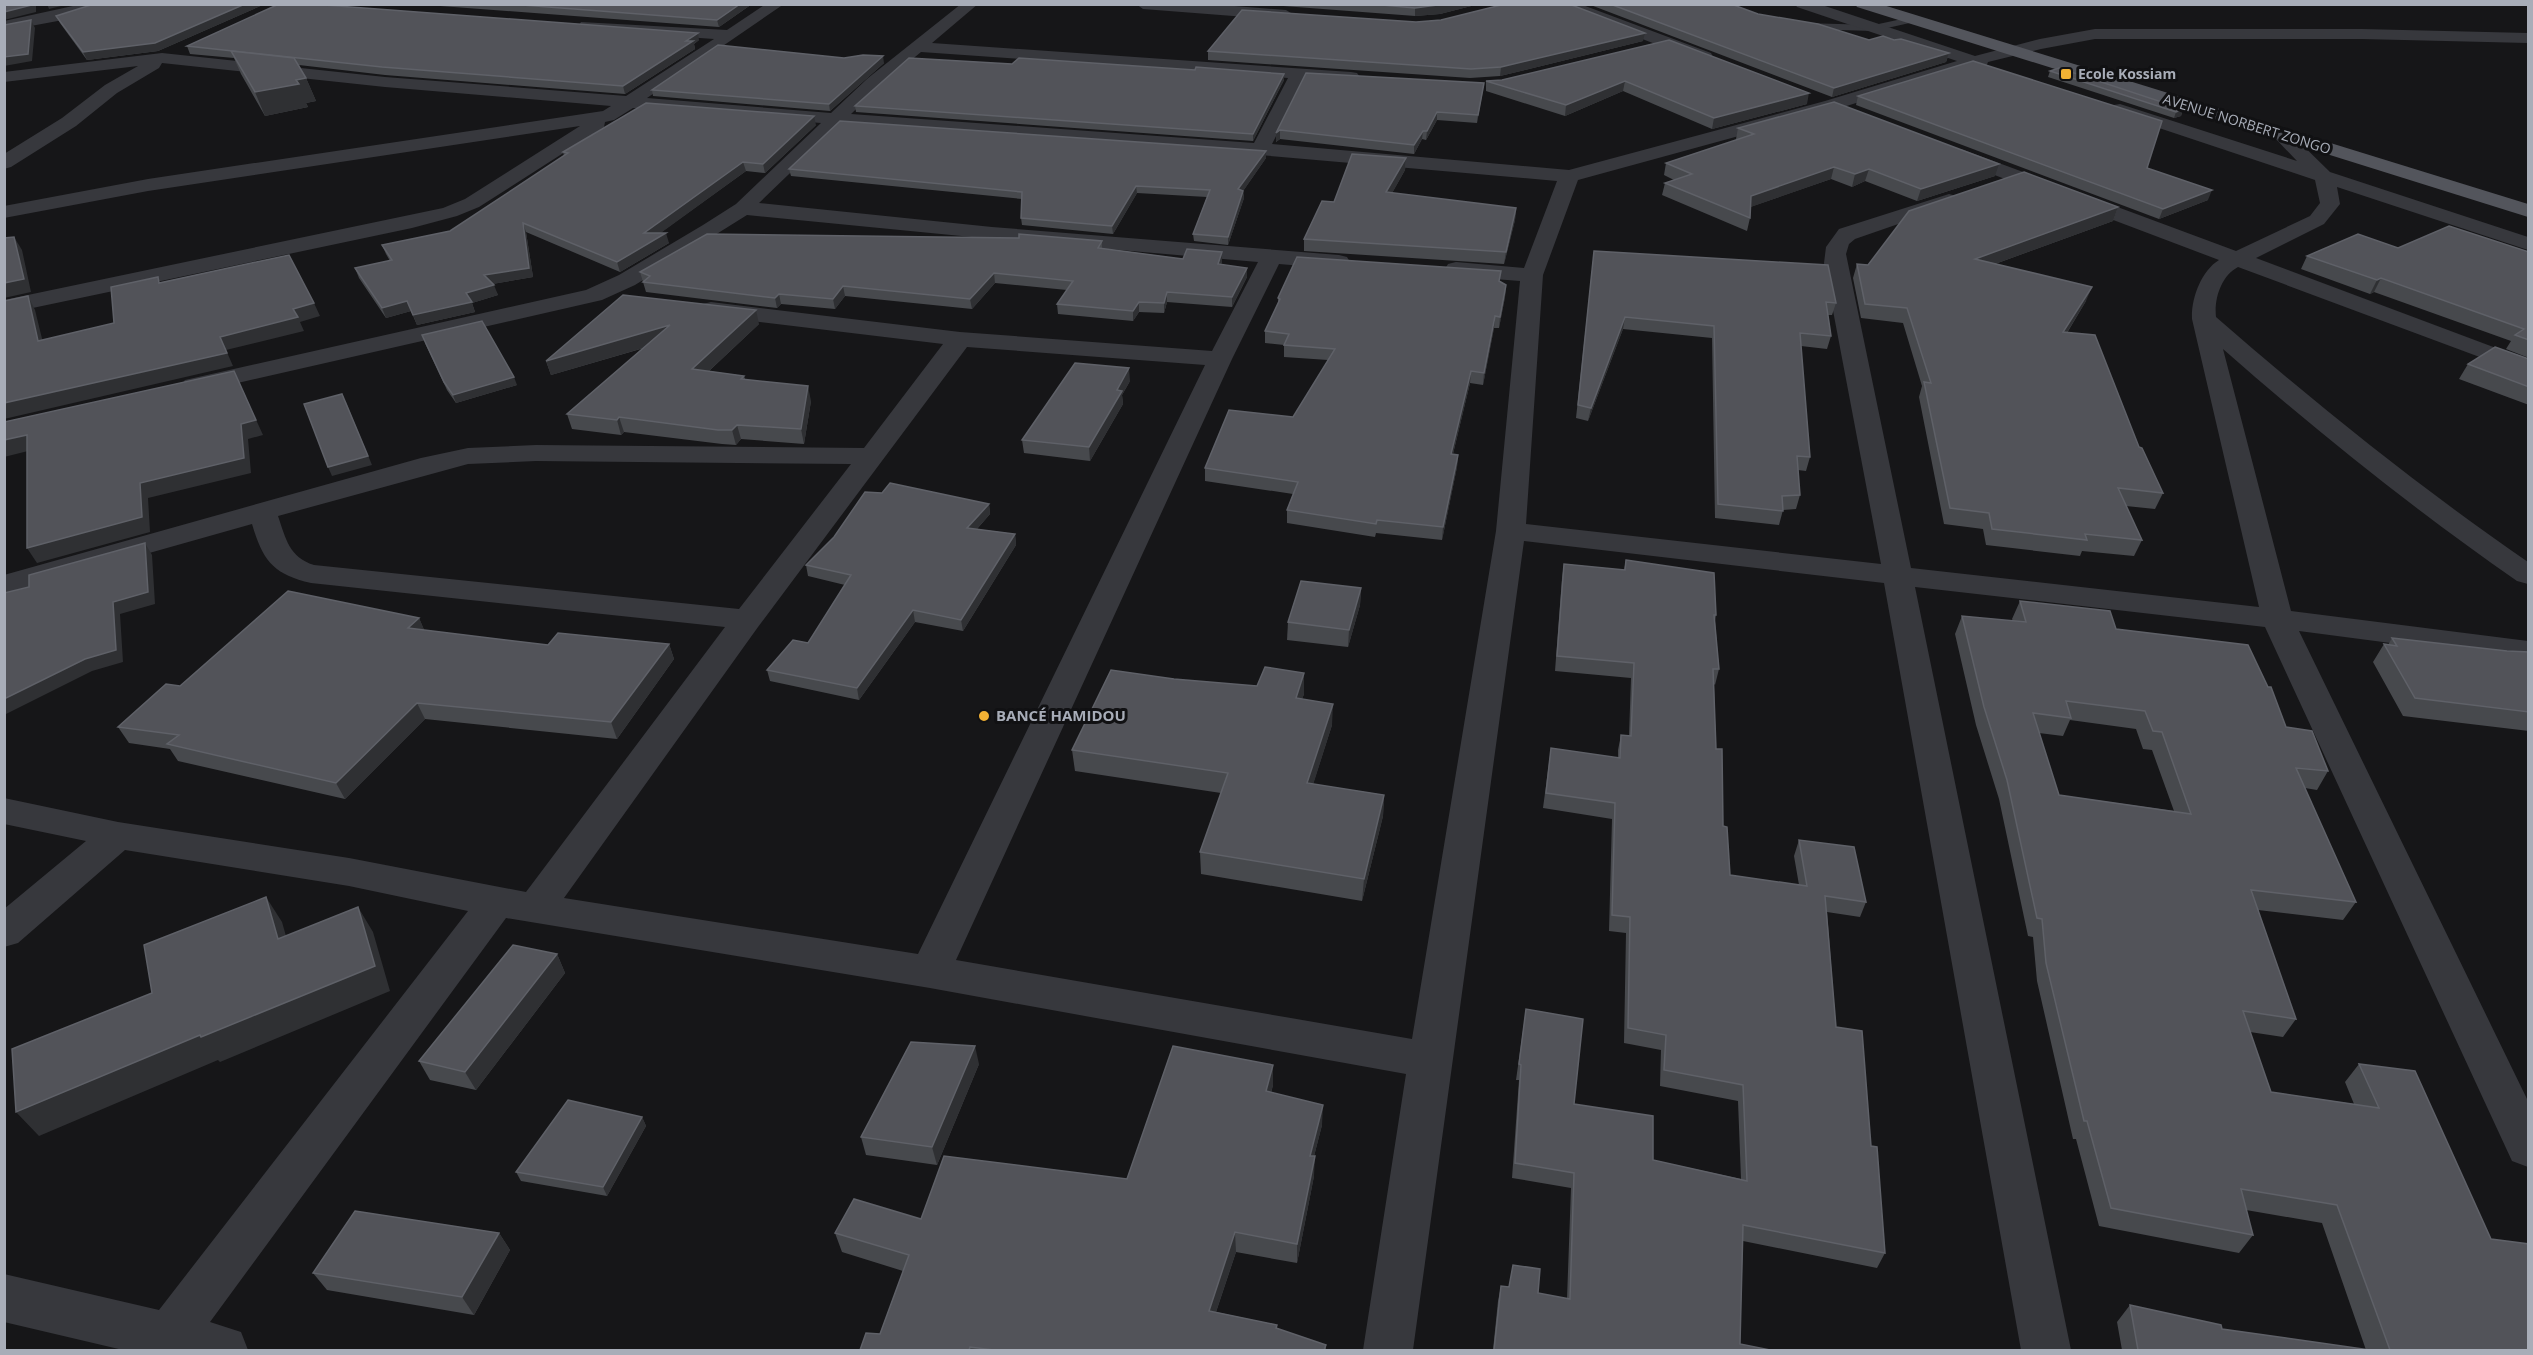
<svg xmlns="http://www.w3.org/2000/svg" width="2533" height="1355" viewBox="0 0 2533 1355" font-family="'Open Sans',sans-serif">
  <style>
    .lines { fill: none; stroke-linecap: round; stroke-linejoin: round }
    .service { fill: #37383d; fill-rule: evenodd }
    .minor { fill: #37383d; fill-rule: evenodd }
    .primary { fill: #53555c; fill-rule: evenodd }
    .wall { fill: #47494d; fill-rule: evenodd }
    .shaded-wall { fill: #2f3033 }
    .building { fill: #525359; stroke: #5f6168; stroke-width: 1.5; fill-rule: evenodd }
    .poi-dot { fill: #f2b134; stroke: #111113; stroke-width: 2 }
    .labels { text-anchor: middle; stroke-width: 6; stroke-linejoin: round; paint-order: stroke }
    .far-poi-label { font-size: 14px; font-weight: bold; fill: #a8adb8; stroke: #111113; text-anchor: start }
    .far-street-label { font-size: 14px; fill: #a8adb8; stroke: #111113 }
    .poi-label { font-size: 15px; font-weight: bold; fill: #a8adb8; stroke: #111113; text-anchor: start }
  </style>
  <rect width="100%" height="100%" fill="#161618"/>
  <g class="lines">
    <polygon class="service" points="1911,17 1914,18 1914,22 1874,31 1803,29 1798,26 1803,23 1874,25"/>
    <g class="minor">
      <polygon points="82,4 107,4 105,7 63,20 4,31 4,21"/>
      <path d="M766,4H784L647,98L831,113L868,78L961,4H978L932,43L1351,72L1357,73L1360,77L1357,81L1305,79L1272,144L1569,170L1825,101L1957,61L1797,7L1795,4H1819L1975,56L2040,39L2095,29H2362L2528,33V43L2362,39H2095L2041,49L1988,62L1986,67L1974,66L1837,109L1578,180L1543,275L1526,524L1881,564L1824,263L1826,247L1839,229L1949,194L1956,196L1959,200L1956,204L1855,239L1849,244L1846,254L1911,568L2259,607L2192,319C2191,299 2201,271 2219,260L1947,157L1944,153L1947,149H1961L2236,251L2310,216L2320,203L2315,180L2114,113L2111,109L2114,105L2120,104L2297,161L2272,135L2274,131H2288L2330,172L2528,237V250L2337,187L2340,204L2324,224L2256,258L2528,360V375L2238,267C2221,276 2214,299 2216,317C2316,404 2419,487 2528,562V584L2517,581C2415,510 2317,432 2223,349L2291,611L2528,641V661L2299,631L2528,1101V1167L2512,1161L2265,627L1915,587L2071,1350H2021L1884,583L1524,541L1413,1350H1363L1406,1074L930,988L506,918L210,1322L241,1332L248,1350H123L4,1322V1274L159,1310L468,911L349,886L125,850L18,943L4,947V909L86,841L4,824V798L118,822L349,858L526,892L725,627L311,583C273,574 263,561 252,524L4,594V575L421,458L468,448L536,445L864,448L943,344L711,316L703,314L699,309L703,304L711,302L960,332L1212,351L1258,262L992,239L747,215L635,285L602,300L194,393L185,390L181,385L185,380L586,290L619,275L703,225L736,204L821,123L633,108L614,120L605,122L604,127L479,207L457,216L412,228L4,314V300L443,208L465,199L580,126L148,191L4,218V206L148,179L603,111L611,106L385,87L162,63L159,68L117,93L76,126L11,167L4,169V154L62,118L105,85L138,66L4,82V72L162,53L385,77L626,96L714,39L587,30L581,28L579,25L581,22L727,30ZM921,52L1288,78L1254,143L851,114L880,86ZM840,125L1260,155L1557,181L1524,268L1456,262L1448,264L1445,269L1448,274L1456,276L1520,281L1496,531L1412,1039L956,960L1232,359L1279,264L1339,269L1347,267L1350,262L1347,257L1339,255L992,227L759,203ZM967,347L1205,365L918,954L564,898L758,627ZM536,461L851,464L739,609L314,565C289,557 286,539 278,516L468,464Z"/>
      <polygon points="1136,4 1210,4 1286,10 1294,15 1286,20 1143,9"/>
      <polygon points="1558,4 1580,4 1711,53 1713,57 1711,61 1699,61 1560,7"/>
    </g>
    <polygon class="primary" points="1855,4 1880,4 2528,204 2528,217 1857,7"/>
  </g>
  <g class="wall">
    <polygon points="94,4 265,4 158,51 87,60 60,23 56,16"/>
    <polygon points="414,4 752,4 719,27"/>
    <polygon points="1256,4 1479,4 1440,14 1415,16"/>
    <polygon points="1588,4 1731,4 1758,14 1869,40 1894,40 1949,53 1946,62 1832,97"/>
    <polygon points="1441,20 1643,41 1500,76 1470,78 1208,60 1208,51 1416,22"/>
    <polygon points="699,40 694,44 695,49 625,94 385,75 299,65 306,78 316,101 306,103 308,107 265,116 241,74 234,58 190,54 187,46"/>
    <polygon points="1669,40 1807,104 1712,129 1623,91 1565,116 1486,91 1486,81 1502,80"/>
    <polygon points="844,58 884,63 830,111 653,96 652,90"/>
    <polygon points="1012,64 1195,70 1284,74 1284,80 1253,141 856,112 855,106"/>
    <polygon points="2050,71 2183,109 2181,116 2174,118 2048,77"/>
    <polygon points="1306,73 1484,83 1477,123 1437,120 1426,140 1422,139 1414,154 1280,139 1276,142 1276,133"/>
    <polygon points="1858,96 2147,168 2208,200 2159,219 1856,105"/>
    <polygon points="816,125 765,173 746,171 660,233 669,243 620,272 526,232 533,277 492,284 498,295 472,303 475,312 417,325 411,311 386,318 359,278 355,268 390,261 386,254 382,245 450,231 564,156 563,152"/>
    <polygon points="1738,128 1995,176 1917,201 1865,181 1852,187 1831,179 1750,207 1750,218 1747,231 1662,195 1665,183 1674,180 1664,175 1666,163 1737,140 1736,139"/>
    <polygon points="1266,158 1243,191 1244,198 1228,245 1194,241 1193,234 1207,197 1137,193 1113,234 1022,225 1021,218 1022,199 791,176 789,169"/>
    <polygon points="1406,158 1405,170 1392,193 1516,208 1515,220 1504,264 1304,251 1304,239 1334,202"/>
    <polygon points="2118,207 2113,221 1995,264 2086,301 2067,333 2139,447 2163,493 2155,509 2126,506 2142,540 2134,556 2082,551 2080,556 1986,545 1983,529 1944,524 1919,397 1922,386 1903,323 1861,318 1853,278 1857,264 1868,265"/>
    <polygon points="1102,241 1102,248 1183,259 1222,262 1221,264 1247,277 1232,307 1167,302 1164,313 1139,312 1133,321 1058,314 1057,304 1067,290 995,283 972,309 845,296 835,309 781,304 777,308 646,292 640,272"/>
    <polygon points="2398,248 2529,252 2529,358 2506,349 2511,341 2374,292 2370,294 2301,269 2307,256"/>
    <polygon points="1594,251 1836,303 1832,315 1828,315 1831,336 1827,349 1801,346 1810,457 1806,471 1798,470 1800,495 1796,509 1783,510 1779,525 1715,518 1712,338 1623,329 1588,421 1576,418"/>
    <polygon points="1500,281 1506,285 1505,297 1499,328 1494,328 1483,385 1470,383 1453,454 1458,455 1457,467 1442,540 1376,533 1375,537 1287,523 1287,510 1293,494 1205,481 1205,468 1293,417 1328,360 1284,357 1284,345 1265,343 1265,331 1278,304 1278,298"/>
    <polygon points="759,324 709,371 744,376 745,379 811,401 804,444 741,439 736,445 722,444 624,432 621,435 572,429 567,414 644,348 551,375 546,361"/>
    <polygon points="425,343 517,385 456,403 447,390"/>
    <polygon points="2529,359 2529,405 2459,379 2468,364"/>
    <polygon points="1130,381 1122,395 1123,404 1090,461 1024,453 1022,440"/>
    <polygon points="989,504 990,514 977,529 1015,534 1016,545 963,631 915,622 859,700 770,681 767,670 808,643 845,585 808,576 806,565"/>
    <polygon points="1626,560 1716,615 1715,621 1719,669 1715,685 1714,684 1716,749 1723,826 1730,875 1799,885 1794,856 1799,840 1866,902 1860,917 1827,912 1836,1027 1871,1146 1885,1253 1877,1268 1743,1241 1740,1344 1770,1350 1493,1350 1498,1301 1501,1286 1567,1299 1571,1188 1512,1178 1519,1080 1516,1080 1526,1009 1574,1104 1653,1160 1741,1179 1738,1101 1660,1086 1661,1050 1624,1043 1626,933 1609,931 1612,819 1543,808 1551,748 1618,758 1618,750 1621,735 1629,736 1631,678 1555,671 1562,578 1564,564 1624,570"/>
    <polygon points="1361,588 1360,605 1348,647 1287,640 1288,622"/>
    <path d="M2020,601L2116,629L2286,727L2328,771L2317,790L2305,788L2356,902L2343,920L2258,910L2296,1019L2283,1037L2250,1032L2271,1092L2354,1104L2345,1082L2359,1064L2529,1350H2122L2117,1322L2130,1305L2222,1329L2366,1350L2322,1223L2246,1210L2253,1235L2239,1253L2099,1226L2076,1139H2073L2037,981L2033,937L2028,936L1999,799L1976,725L1955,634L1962,616L2013,621L2012,619ZM2070,720L2136,729L2143,749L2152,750L2174,811L2059,795L2039,733L2063,736Z"/>
    <polygon points="419,618 424,630 548,645 669,644 674,659 617,739 425,719 345,799 178,761 170,749 129,743 118,727 180,686"/>
    <polygon points="2392,638 2507,651 2529,652 2529,731 2403,716 2373,662 2384,644 2388,645"/>
    <polygon points="1174,679 1304,694 1302,699 1332,725 1313,784 1384,795 1383,816 1362,901 1201,874 1200,852 1221,793 1075,771 1072,750"/>
    <polygon points="557,954 565,973 476,1090 430,1080 419,1061"/>
    <polygon points="979,1064 937,1165 866,1155 861,1137"/>
    <polygon points="1273,1065 1273,1085 1271,1093 1322,1125 1314,1156 1314,1176 1297,1263 1236,1252 1216,1312 1277,1325 1277,1329 1326,1345 1326,1350 860,1350 880,1334 903,1271 842,1252 835,1233 921,1219 1127,1179"/>
    <polygon points="642,1117 646,1126 607,1196 521,1181 516,1172"/>
    <polygon points="499,1233 510,1250 474,1315 327,1290 313,1273"/>
  </g>
  <g class="shaded-wall">
    <polygon points="32,4 36,4 36,12 4,20 4,12"/>
    <polygon points="47,4 69,4 49,9"/>
    <polygon points="245,4 265,4 158,51 87,60 83,52"/>
    <polygon points="740,4 752,4 719,27 717,20"/>
    <polygon points="1445,4 1479,4 1440,14 1415,16 1415,8"/>
    <polygon points="31,20 35,28 32,61 4,66 4,57"/>
    <polygon points="698,33 699,40 694,44 695,49 625,94 623,86"/>
    <polygon points="1645,33 1643,41 1500,76 1501,67"/>
    <polygon points="1949,53 1946,62 1832,97 1834,88"/>
    <polygon points="883,56 884,63 830,111 829,104"/>
    <polygon points="1284,74 1284,80 1253,141 1253,134"/>
    <polygon points="306,78 316,101 306,103 308,107 265,116 255,92 296,80"/>
    <polygon points="1625,81 1623,91 1565,116 1566,105"/>
    <polygon points="1484,83 1483,91 1477,123 1478,115"/>
    <polygon points="1809,93 1807,104 1712,129 1714,118"/>
    <polygon points="2183,109 2181,116 2174,118 2176,112"/>
    <polygon points="1437,112 1437,120 1426,140 1427,131"/>
    <polygon points="814,116 816,125 765,173 763,164"/>
    <polygon points="1280,130 1280,139 1276,142 1276,133"/>
    <polygon points="1423,131 1422,139 1414,154 1414,145"/>
    <polygon points="1266,151 1266,158 1239,197 1238,189"/>
    <polygon points="1406,158 1405,170 1386,204 1386,192"/>
    <polygon points="743,162 746,171 647,243 644,233"/>
    <polygon points="1999,164 1995,176 1917,201 1921,189"/>
    <polygon points="1834,167 1831,179 1748,208 1751,196"/>
    <polygon points="1869,169 1865,181 1852,187 1855,174"/>
    <polygon points="1136,186 1137,193 1113,234 1112,226"/>
    <polygon points="2212,190 2208,200 2159,219 2163,209"/>
    <polygon points="1243,191 1244,198 1228,245 1228,237"/>
    <polygon points="2118,207 2113,221 1970,273 1975,259"/>
    <polygon points="1516,208 1515,220 1504,264 1506,252"/>
    <polygon points="523,223 526,232 533,277 487,285 484,275"/>
    <polygon points="666,233 669,243 620,272 617,262"/>
    <polygon points="14,237 22,250 31,292 4,298 4,283"/>
    <polygon points="1222,252 1222,262 1218,273 1218,264"/>
    <polygon points="1247,268 1247,277 1232,307 1232,297"/>
    <polygon points="994,273 995,283 972,309 970,299"/>
    <polygon points="2381,278 2374,292 2370,294 2377,280"/>
    <polygon points="494,285 498,295 472,303 475,312 417,325 413,315 466,293"/>
    <polygon points="1506,285 1505,297 1499,328 1500,317"/>
    <polygon points="843,286 845,296 835,309 833,299"/>
    <polygon points="2092,287 2086,301 2058,347 2063,332"/>
    <polygon points="1167,292 1167,302 1164,313 1164,303"/>
    <polygon points="779,294 781,304 777,308 775,298"/>
    <polygon points="28,296 35,310 46,355 38,341"/>
    <polygon points="407,301 411,311 386,318 382,308"/>
    <polygon points="1139,302 1139,312 1133,321 1133,311"/>
    <polygon points="314,303 320,316 300,322 304,331 226,350 233,366 4,419 4,403 220,337 293,309"/>
    <polygon points="756,310 759,324 696,383 692,369"/>
    <polygon points="1495,316 1494,328 1483,385 1484,373"/>
    <polygon points="1625,317 1623,329 1588,421 1591,408"/>
    <polygon points="670,325 674,339 551,375 546,361"/>
    <polygon points="1129,368 1130,381 1122,395 1123,404 1090,461 1089,447 1117,390"/>
    <polygon points="234,371 263,435 248,439 251,473 148,498 150,532 37,563 27,548 140,483"/>
    <polygon points="1471,371 1470,383 1450,466 1451,454"/>
    <polygon points="514,377 517,385 456,403 453,395"/>
    <polygon points="808,386 811,401 804,444 801,429"/>
    <polygon points="346,402 372,465 332,476 328,467"/>
    <polygon points="619,417 624,432 621,435 617,420"/>
    <polygon points="737,425 741,439 736,445 732,430"/>
    <polygon points="27,435 36,449 4,457 4,440"/>
    <polygon points="1458,455 1457,467 1442,540 1443,527"/>
    <polygon points="989,504 990,514 968,539 967,528"/>
    <polygon points="1015,534 1016,545 963,631 961,620"/>
    <polygon points="145,543 152,555 155,604 120,614 123,662 92,671 4,715 4,699 85,659 113,602"/>
    <polygon points="1361,588 1360,605 1348,647 1349,630"/>
    <polygon points="913,610 915,622 859,700 857,688"/>
    <polygon points="419,618 426,634 408,628"/>
    <polygon points="669,644 674,659 617,739 611,722"/>
    <polygon points="1304,673 1304,694 1295,719 1296,698"/>
    <polygon points="417,703 425,719 345,799 336,783"/>
    <polygon points="1333,704 1332,725 1307,804 1307,783"/>
    <polygon points="1384,795 1383,816 1362,901 1364,879"/>
    <polygon points="266,897 282,922 294,964 278,939"/>
    <polygon points="358,907 373,932 390,991 220,1062 218,1060 39,1136 16,1112"/>
    <polygon points="557,954 565,973 476,1090 465,1072"/>
    <polygon points="975,1046 979,1064 937,1165 932,1147"/>
    <polygon points="1273,1065 1273,1085 1266,1112 1266,1091"/>
    <polygon points="1323,1105 1322,1125 1309,1176 1310,1156"/>
    <polygon points="642,1117 646,1126 607,1196 603,1187"/>
    <polygon points="1315,1156 1314,1176 1297,1263 1297,1244"/>
    <polygon points="1235,1232 1236,1252 1210,1330 1209,1311"/>
    <polygon points="499,1233 510,1250 474,1315 462,1297"/>
  </g>
  <g class="building">
    <polygon points="4,4 32,4 32,5 4,12"/>
    <polygon points="94,4 245,4 155,43 83,52 56,16"/>
    <polygon points="279,4 311,4 698,33 686,41 693,41 623,86 382,67 187,46"/>
    <polygon points="509,4 740,4 717,20"/>
    <polygon points="1371,4 1445,4 1415,8"/>
    <polygon points="1505,4 1569,4 1645,33 1501,67 1471,69 1208,51 1242,10 1416,22 1441,20"/>
    <polygon points="1610,4 1731,4 1758,14 1818,24 1869,40 1883,36 1894,40 1901,39 1949,53 1834,88"/>
    <polygon points="31,20 28,54 4,57 4,25"/>
    <polygon points="1669,40 1809,93 1714,118 1625,81 1566,105 1486,81 1502,80"/>
    <polygon points="718,45 844,58 863,55 883,56 829,104 652,90"/>
    <polygon points="231,51 294,58 306,78 296,80 299,84 255,92"/>
    <polygon points="909,58 1012,64 1019,58 1195,70 1196,67 1284,74 1253,134 855,106"/>
    <polygon points="1973,61 2162,121 2147,168 2212,190 2163,209 1858,96"/>
    <polygon points="2059,68 2183,109 2176,112 2050,71"/>
    <polygon points="1306,73 1484,83 1478,115 1437,112 1427,131 1423,131 1414,145 1280,130 1276,133"/>
    <polygon points="1834,102 1999,164 1921,189 1869,169 1855,174 1834,167 1751,196 1750,218 1665,183 1692,174 1666,163 1754,134 1738,128"/>
    <polygon points="646,103 814,116 763,164 743,162 644,233 666,233 617,262 523,223 529,268 484,275 494,285 466,293 472,302 413,315 407,301 382,308 355,268 392,260 382,245 450,231 568,153 563,152"/>
    <polygon points="840,121 1266,151 1238,189 1243,191 1228,237 1193,234 1210,190 1136,186 1112,226 1021,218 1022,192 789,169"/>
    <polygon points="1352,154 1406,158 1386,192 1516,208 1506,252 1304,239 1322,201 1334,202"/>
    <polygon points="2024,172 2118,207 1975,259 2092,287 2063,332 2095,335 2139,447 2142,448 2163,493 2118,488 2142,540 2085,534 2087,540 1992,529 1989,513 1950,508 1924,382 1931,383 1907,308 1865,304 1857,264 1868,265 1909,211"/>
    <polygon points="2449,226 2529,252 2529,340 2515,335 2524,329 2381,278 2377,280 2307,256 2358,234 2398,248"/>
    <polygon points="707,234 1019,238 1019,234 1102,241 1098,248 1183,259 1187,249 1222,252 1218,264 1247,268 1232,297 1167,292 1164,303 1139,302 1133,311 1057,304 1073,281 994,273 970,299 843,286 833,299 779,294 775,298 643,282 650,276 640,272"/>
    <polygon points="14,237 24,279 4,283 4,238"/>
    <polygon points="1594,251 1828,265 1836,303 1826,302 1831,336 1800,333 1810,457 1797,456 1800,495 1782,496 1783,511 1718,504 1714,326 1625,317 1591,408 1578,405"/>
    <polygon points="289,255 314,303 293,309 298,317 220,337 227,353 4,403 4,301 28,296 38,341 114,323 111,287 158,277 159,283"/>
    <polygon points="1297,257 1501,271 1499,281 1506,285 1500,317 1495,316 1484,373 1471,371 1451,454 1458,455 1443,527 1377,520 1376,524 1287,510 1298,482 1205,468 1229,410 1293,417 1335,349 1284,345 1289,334 1265,331 1280,299 1278,298"/>
    <polygon points="623,295 756,310 692,369 744,376 741,379 808,386 801,429 737,425 732,430 718,430 619,417 617,420 567,414 670,325 546,361"/>
    <polygon points="482,321 514,377 453,395 444,382 422,335"/>
    <polygon points="2495,347 2529,359 2529,387 2468,364"/>
    <polygon points="1075,363 1129,368 1117,390 1122,391 1089,447 1022,440"/>
    <polygon points="234,371 256,420 241,424 244,458 140,483 142,517 27,548 27,435 4,440 4,422"/>
    <polygon points="342,394 368,456 328,467 304,404"/>
    <polygon points="890,483 989,504 967,528 1015,534 961,620 913,610 857,688 767,670 793,640 808,643 851,575 806,565 834,537 865,492 882,493"/>
    <polygon points="145,543 148,592 113,602 116,650 85,659 4,699 4,593 29,587 29,575"/>
    <polygon points="1626,560 1714,573 1716,615 1714,615 1719,669 1713,669 1716,749 1722,749 1723,826 1727,827 1730,875 1807,886 1799,840 1854,847 1866,902 1825,896 1836,1027 1862,1031 1871,1146 1877,1147 1885,1253 1743,1225 1740,1344 1770,1350 1494,1350 1501,1286 1509,1287 1513,1265 1540,1269 1538,1293 1570,1299 1574,1173 1515,1163 1521,1065 1519,1064 1526,1009 1583,1019 1574,1104 1653,1116 1653,1160 1747,1181 1743,1085 1664,1070 1666,1035 1628,1028 1630,917 1612,915 1615,803 1546,793 1551,748 1620,758 1621,735 1631,736 1634,663 1557,656 1564,564 1625,570"/>
    <polygon points="1301,581 1361,588 1349,630 1288,622"/>
    <polygon points="288,591 419,618 408,628 548,645 558,633 669,644 611,722 417,703 336,783 167,744 179,735 118,727 166,684 180,686"/>
    <path d="M2020,601L2110,611L2116,629L2248,645L2268,687H2271L2286,727L2312,731L2328,771L2296,768L2356,902L2251,890L2296,1019L2243,1011L2271,1092L2379,1108L2359,1064L2415,1071L2491,1239L2529,1244V1350H2390L2337,1205L2241,1189L2253,1235L2111,1208L2087,1121H2084L2046,963L2042,919L2037,918L2007,780L1984,707L1962,616L2026,622ZM2066,701L2145,711L2153,731L2162,732L2191,814L2059,795L2033,713L2071,718Z"/>
    <polygon points="2392,638 2507,651 2529,652 2529,712 2415,698 2384,644 2397,646"/>
    <polygon points="1265,667 1304,673 1296,698 1333,704 1307,783 1384,795 1364,879 1200,852 1228,773 1072,750 1111,670 1174,679 1257,686"/>
    <polygon points="266,897 278,939 358,907 375,966 201,1037 200,1035 16,1112 12,1049 152,993 144,945"/>
    <polygon points="513,945 557,954 465,1072 419,1061"/>
    <polygon points="911,1042 975,1046 932,1147 861,1137"/>
    <polygon points="1173,1046 1273,1065 1266,1091 1323,1105 1310,1156 1315,1156 1297,1244 1235,1232 1209,1311 1277,1325 1276,1328 1326,1345 1324,1350 994,1350 970,1347 969,1350 860,1350 866,1333 880,1334 909,1255 835,1233 854,1199 921,1219 944,1156 1127,1179"/>
    <polygon points="568,1100 642,1117 603,1187 516,1172"/>
    <polygon points="355,1211 499,1233 462,1297 313,1273"/>
    <polygon points="2130,1305 2221,1325 2222,1329 2370,1350 2138,1350"/>
  </g>
  <g class="poi-dot">
    <rect x="2060" y="68" width="12" height="12" rx="3"/>
    <circle cx="984" cy="716" r="6"/>
  </g>
  <g class="labels">
    <g class="far-poi-label">
      <text x="2078" y="79">Ecole Kossiam</text>
    </g>
    <g class="far-street-label">
      <text transform="translate(2247 124) rotate(17)" y="5">AVENUE NORBERT ZONGO</text>
    </g>
    <g class="poi-label">
      <text x="996" y="721">BANCÉ HAMIDOU</text>
    </g>
  </g>
  <rect width="2533" height="1355" fill="none" stroke="#a8adb8" stroke-width="12"/>
</svg>
